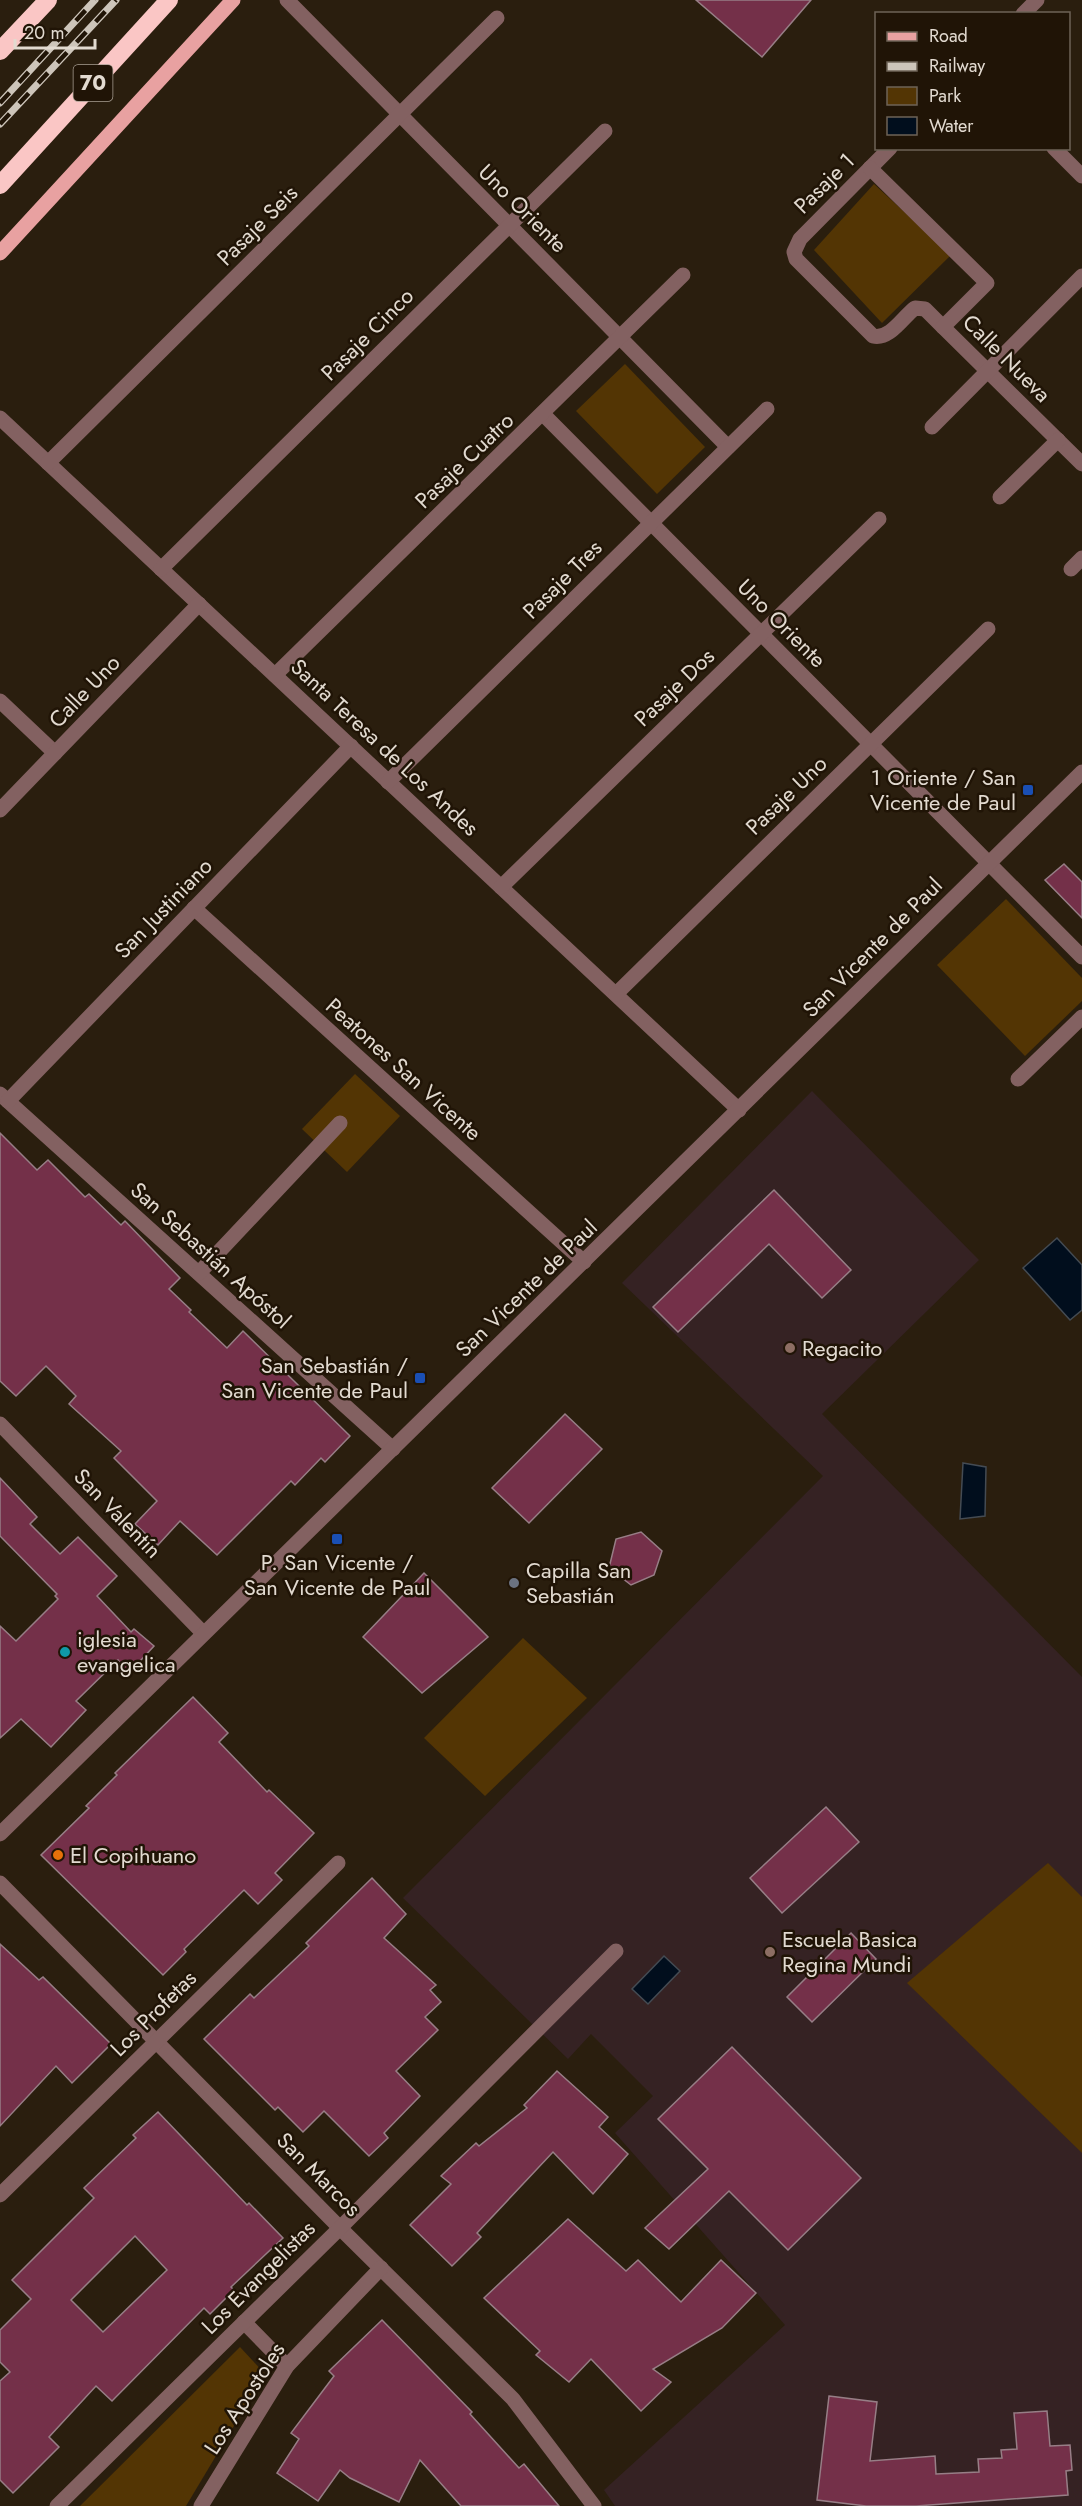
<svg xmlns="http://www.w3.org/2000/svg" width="1082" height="2506" viewBox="0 0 1082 2506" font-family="Jost,sans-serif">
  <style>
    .education { fill: #352223 }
    .green { fill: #533504 }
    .water { fill: #010e1d; stroke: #444b53; stroke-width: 1.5 }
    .building { fill: #743049; stroke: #977e86; stroke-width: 1.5; fill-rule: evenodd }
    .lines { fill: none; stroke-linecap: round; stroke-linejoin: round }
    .minor { stroke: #836161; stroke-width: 15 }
    .major { stroke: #e8a1a1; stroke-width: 15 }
    .highway { stroke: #fac6c5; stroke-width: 18 }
    .rail-casing { stroke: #cdc5ba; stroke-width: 7 }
    .rail { stroke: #201406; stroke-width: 4.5; stroke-dasharray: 14; stroke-linecap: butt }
    .transit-dot { fill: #1a4fb4; stroke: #201406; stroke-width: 2 }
    .education-dot { fill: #8d6e63; stroke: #201406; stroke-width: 2 }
    .worship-dot { fill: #6b7280; stroke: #201406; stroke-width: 2 }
    .culture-dot { fill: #0f9aa8; stroke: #201406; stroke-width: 2 }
    .food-dot { fill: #e8710a; stroke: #201406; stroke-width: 2 }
    .labels { text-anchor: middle; stroke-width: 5; stroke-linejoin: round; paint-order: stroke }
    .shield { fill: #201406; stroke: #a89f93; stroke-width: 1.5 }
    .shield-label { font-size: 21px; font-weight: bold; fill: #e2dad0 }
    .street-label { font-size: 22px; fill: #e2dad0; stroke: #201406 }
    .poi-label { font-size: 22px; fill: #e2dad0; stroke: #201406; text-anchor: start }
  </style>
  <rect width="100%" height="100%" fill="#2a1e0e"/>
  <polygon class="education" points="812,1091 979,1260 822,1414 1082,1677 1082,2506 615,2506 604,2490 785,2325 615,2133 653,2096 591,2034 568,2059 403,1898 823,1476 622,1283"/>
  <g class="green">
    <polygon points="874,184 951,255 882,323 814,250"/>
    <polygon points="625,364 705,447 657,494 576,411"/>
    <polygon points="1006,899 1082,978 1082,1001 1025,1056 937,965"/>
    <polygon points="355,1074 400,1116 347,1172 302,1129"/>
    <polygon points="523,1638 587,1698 485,1796 424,1738"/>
    <polygon points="1048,1863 1082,1897 1082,2153 907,1983"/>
    <polygon points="240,2347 265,2374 186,2506 80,2506"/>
  </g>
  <g class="water">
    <polygon points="1057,1238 1082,1265 1082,1310 1070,1320 1023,1268"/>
    <polygon points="963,1463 986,1467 985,1516 960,1519"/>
    <polygon points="664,1956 680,1971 648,2004 632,1989"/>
  </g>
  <g class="building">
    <polygon points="696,0 811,0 762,57"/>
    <polygon points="1064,864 1082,882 1082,918 1045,880"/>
    <polygon points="0,1133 37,1170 48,1160 85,1197 89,1194 121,1225 125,1221 180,1278 169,1289 191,1310 189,1312 227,1348 243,1331 350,1436 325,1462 321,1458 295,1485 291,1481 217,1555 180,1521 158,1545 135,1524 157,1501 114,1458 121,1451 69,1404 76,1396 46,1366 16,1396 0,1381"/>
    <polygon points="774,1190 851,1270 822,1298 769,1244 678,1332 653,1307"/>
    <polygon points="565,1414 602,1449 529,1523 492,1488"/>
    <polygon points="0,1478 37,1517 30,1524 60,1554 78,1537 117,1576 97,1596 131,1632 134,1629 154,1646 128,1674 118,1660 76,1701 86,1710 51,1747 21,1719 0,1738 0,1626 16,1641 58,1599 55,1596 57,1594 0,1536"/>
    <polygon points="641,1532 662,1551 654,1575 631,1585 609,1568 616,1539"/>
    <polygon points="424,1573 488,1637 422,1693 363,1637"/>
    <polygon points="193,1697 228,1733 219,1742 267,1792 269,1790 314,1833 275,1873 282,1880 258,1904 244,1890 184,1949 186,1952 163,1975 41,1855 89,1808 86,1806 117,1775 115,1773"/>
    <polygon points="826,1807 859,1842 782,1913 750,1878"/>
    <polygon points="372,1878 406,1914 384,1938 436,1985 430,1990 441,2002 425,2017 438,2030 396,2071 420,2096 384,2133 388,2138 369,2156 324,2111 303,2132 278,2107 275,2110 204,2039 250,1994 254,1998 309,1946 306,1943"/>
    <polygon points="851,1933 876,1959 812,2022 787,1997"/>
    <polygon points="0,1944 39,1980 43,1977 111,2044 72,2083 56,2066 0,2126"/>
    <polygon points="732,2047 861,2178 788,2250 729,2191 669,2249 645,2228 708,2169 658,2119"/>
    <polygon points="557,2071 608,2117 599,2127 628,2154 593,2194 553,2152 477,2233 481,2237 452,2266 410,2225 451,2184 441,2176 476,2143 479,2146 527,2108 524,2105"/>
    <path d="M158,2112L247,2205L249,2203L283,2238L231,2287L234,2290L210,2314L204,2308L112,2401L96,2386L49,2437L59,2447L13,2493L0,2480V2381L10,2372L0,2362V2330L31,2299L12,2280L94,2198L84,2188L136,2138L133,2135ZM135,2236L167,2270L103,2332L71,2300Z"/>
    <polygon points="568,2219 626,2271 638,2260 681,2302 721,2260 756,2293 722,2328 653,2369 671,2382 641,2411 591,2359 569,2382 536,2355 540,2351 484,2298"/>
    <polygon points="382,2320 472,2412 470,2414 519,2468 524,2464 559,2506 461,2506 420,2460 399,2502 350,2478 340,2470 318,2501 277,2473 299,2439 291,2433 334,2376 329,2371"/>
    <polygon points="829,2396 877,2402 870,2461 935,2456 936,2474 979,2472 978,2459 1002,2458 1001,2450 1017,2449 1014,2413 1047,2411 1050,2446 1070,2445 1072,2470 1066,2471 1068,2495 916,2506 866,2506 817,2500"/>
  </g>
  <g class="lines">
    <g class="minor">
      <polyline points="287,0 728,447"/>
      <polyline points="1023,14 1037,0"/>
      <path d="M890,148L800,239L794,252L796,259L873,336C890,340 903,317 915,308L925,309L943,327"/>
      <polyline points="1054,148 1082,176"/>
      <polyline points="870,168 987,283 943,327 1082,464"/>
      <polyline points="543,414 1082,957"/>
      <polyline points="0,418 739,1110"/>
      <polyline points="932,427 1082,276"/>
      <polyline points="48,463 497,18"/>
      <polyline points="1000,497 1058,440"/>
      <polyline points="161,569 605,131"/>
      <polyline points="1071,569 1082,558"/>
      <polyline points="275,675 683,275"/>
      <polyline points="0,701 55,753"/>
      <polyline points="388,782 767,409"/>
      <polyline points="0,810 199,604"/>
      <polyline points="501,887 879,519"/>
      <polyline points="194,908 584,1262"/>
      <polyline points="616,994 988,629"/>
      <polyline points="1018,1079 1082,1017"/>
      <polyline points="0,1094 393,1449"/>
      <polyline points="8,1101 351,746"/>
      <polyline points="199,1273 340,1123"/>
      <polyline points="0,1424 203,1633"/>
      <polyline points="0,1834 1082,772"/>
      <polyline points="0,1883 340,2228 513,2399 594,2506"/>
      <polyline points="0,2195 338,1863"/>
      <polyline points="244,2322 287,2366"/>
      <polyline points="57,2506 340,2228 616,1951"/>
      <polyline points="201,2506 287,2366 381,2268"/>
    </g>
    <polyline class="major" points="0,253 233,0"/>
    <g class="highway">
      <polyline points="0,51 48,0"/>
      <polyline points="0,185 169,0"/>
    </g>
    <g class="rail-casing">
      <g id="rail">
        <polyline points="0,103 95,0"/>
        <polyline points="0,124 116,0"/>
      </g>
    </g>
    <use href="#rail" class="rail"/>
  </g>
  <g class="transit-dot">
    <rect x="1022" y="784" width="12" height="12" rx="3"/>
    <rect x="414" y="1372" width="12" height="12" rx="3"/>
    <rect x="331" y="1533" width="12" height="12" rx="3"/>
  </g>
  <g class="education-dot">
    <circle cx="790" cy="1348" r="6"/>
    <circle cx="770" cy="1952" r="6"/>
  </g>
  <circle class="worship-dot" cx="514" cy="1583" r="6"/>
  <circle class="culture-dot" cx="65" cy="1652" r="6"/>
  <circle class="food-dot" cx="58" cy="1855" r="6"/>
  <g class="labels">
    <rect class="shield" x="73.5" y="65" width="39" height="36" rx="4.5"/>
    <g class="shield-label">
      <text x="93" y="90">70</text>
    </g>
    <g class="street-label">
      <text transform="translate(824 183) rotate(-45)" y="8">Pasaje 1</text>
      <text transform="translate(523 208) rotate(45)" y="8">Uno Oriente</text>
      <text transform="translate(257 225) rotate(-45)" y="8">Pasaje Seis</text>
      <text transform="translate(367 334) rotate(-45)" y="8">Pasaje Cinco</text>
      <text transform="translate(1007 358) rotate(45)" y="8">Calle Nueva</text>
      <text transform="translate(464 460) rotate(-44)" y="8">Pasaje Cuatro</text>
      <text transform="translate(562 579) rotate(-45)" y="8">Pasaje Tres</text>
      <text transform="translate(782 623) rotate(45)" y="8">Uno Oriente</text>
      <text transform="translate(674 687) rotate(-44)" y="8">Pasaje Dos</text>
      <text transform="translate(84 691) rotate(-46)" y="8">Calle Uno</text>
      <text transform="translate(385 747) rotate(43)" y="8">Santa Teresa de Los Andes</text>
      <text transform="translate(786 795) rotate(-44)" y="8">Pasaje Uno</text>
      <text transform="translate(163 908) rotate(-46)" y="8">San Justiniano</text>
      <text transform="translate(872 947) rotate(-45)" y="8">San Vicente de Paul</text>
      <text transform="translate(404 1069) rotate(42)" y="8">Peatones San Vicente</text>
      <text transform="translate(211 1255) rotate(42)" y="8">San Sebastián Apóstol</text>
      <text transform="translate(526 1288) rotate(-44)" y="8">San Vicente de Paul</text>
      <text transform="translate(118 1513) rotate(46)" y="8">San Valentín</text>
      <text transform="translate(153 2013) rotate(-45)" y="8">Los Profetas</text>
      <text transform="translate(319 2174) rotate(45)" y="8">San Marcos</text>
      <text transform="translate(258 2277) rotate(-45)" y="8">Los Evangelistas</text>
      <text transform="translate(244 2398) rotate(-57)" y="8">Los Apostoles</text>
    </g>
    <g class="poi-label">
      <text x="1016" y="785" text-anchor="end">1 Oriente / San<tspan x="1016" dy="25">Vicente de Paul</tspan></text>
      <text x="802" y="1356">Regacito</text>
      <text x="408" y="1373" text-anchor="end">San Sebastián /<tspan x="408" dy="25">San Vicente de Paul</tspan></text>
      <text x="337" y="1570" text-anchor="middle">P. San Vicente /<tspan x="337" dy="25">San Vicente de Paul</tspan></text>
      <text x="526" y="1578">Capilla San<tspan x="526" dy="25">Sebastián</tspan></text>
      <text x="77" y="1647">iglesia<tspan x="77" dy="25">evangelica</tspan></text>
      <text x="70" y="1863">El Copihuano</text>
      <text x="782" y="1947">Escuela Basica<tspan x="782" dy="25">Regina Mundi</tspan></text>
    </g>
  </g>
  <rect x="875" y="12" width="195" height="138" fill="#201406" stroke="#6e6357" stroke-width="1.5"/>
  <rect x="887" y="32" width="30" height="9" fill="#e8a1a1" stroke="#6e6357" stroke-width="1.5"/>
  <text x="929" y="42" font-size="18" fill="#e2dad0">Road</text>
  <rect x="887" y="62" width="30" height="9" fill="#cdc5ba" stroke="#6e6357" stroke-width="1.5"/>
  <text x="929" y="72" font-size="18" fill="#e2dad0">Railway</text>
  <rect x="887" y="87" width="30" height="18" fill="#533504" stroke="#6e6357" stroke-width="1.5"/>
  <text x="929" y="102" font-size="18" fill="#e2dad0">Park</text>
  <rect x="887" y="117" width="30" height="18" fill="#010e1d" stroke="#6e6357" stroke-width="1.5"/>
  <text x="929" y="132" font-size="18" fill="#e2dad0">Water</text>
  <path d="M15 39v9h80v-9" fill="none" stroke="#e2dad0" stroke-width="3"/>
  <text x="24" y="39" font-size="18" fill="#e2dad0" stroke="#201406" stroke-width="4.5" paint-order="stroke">20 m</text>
</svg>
